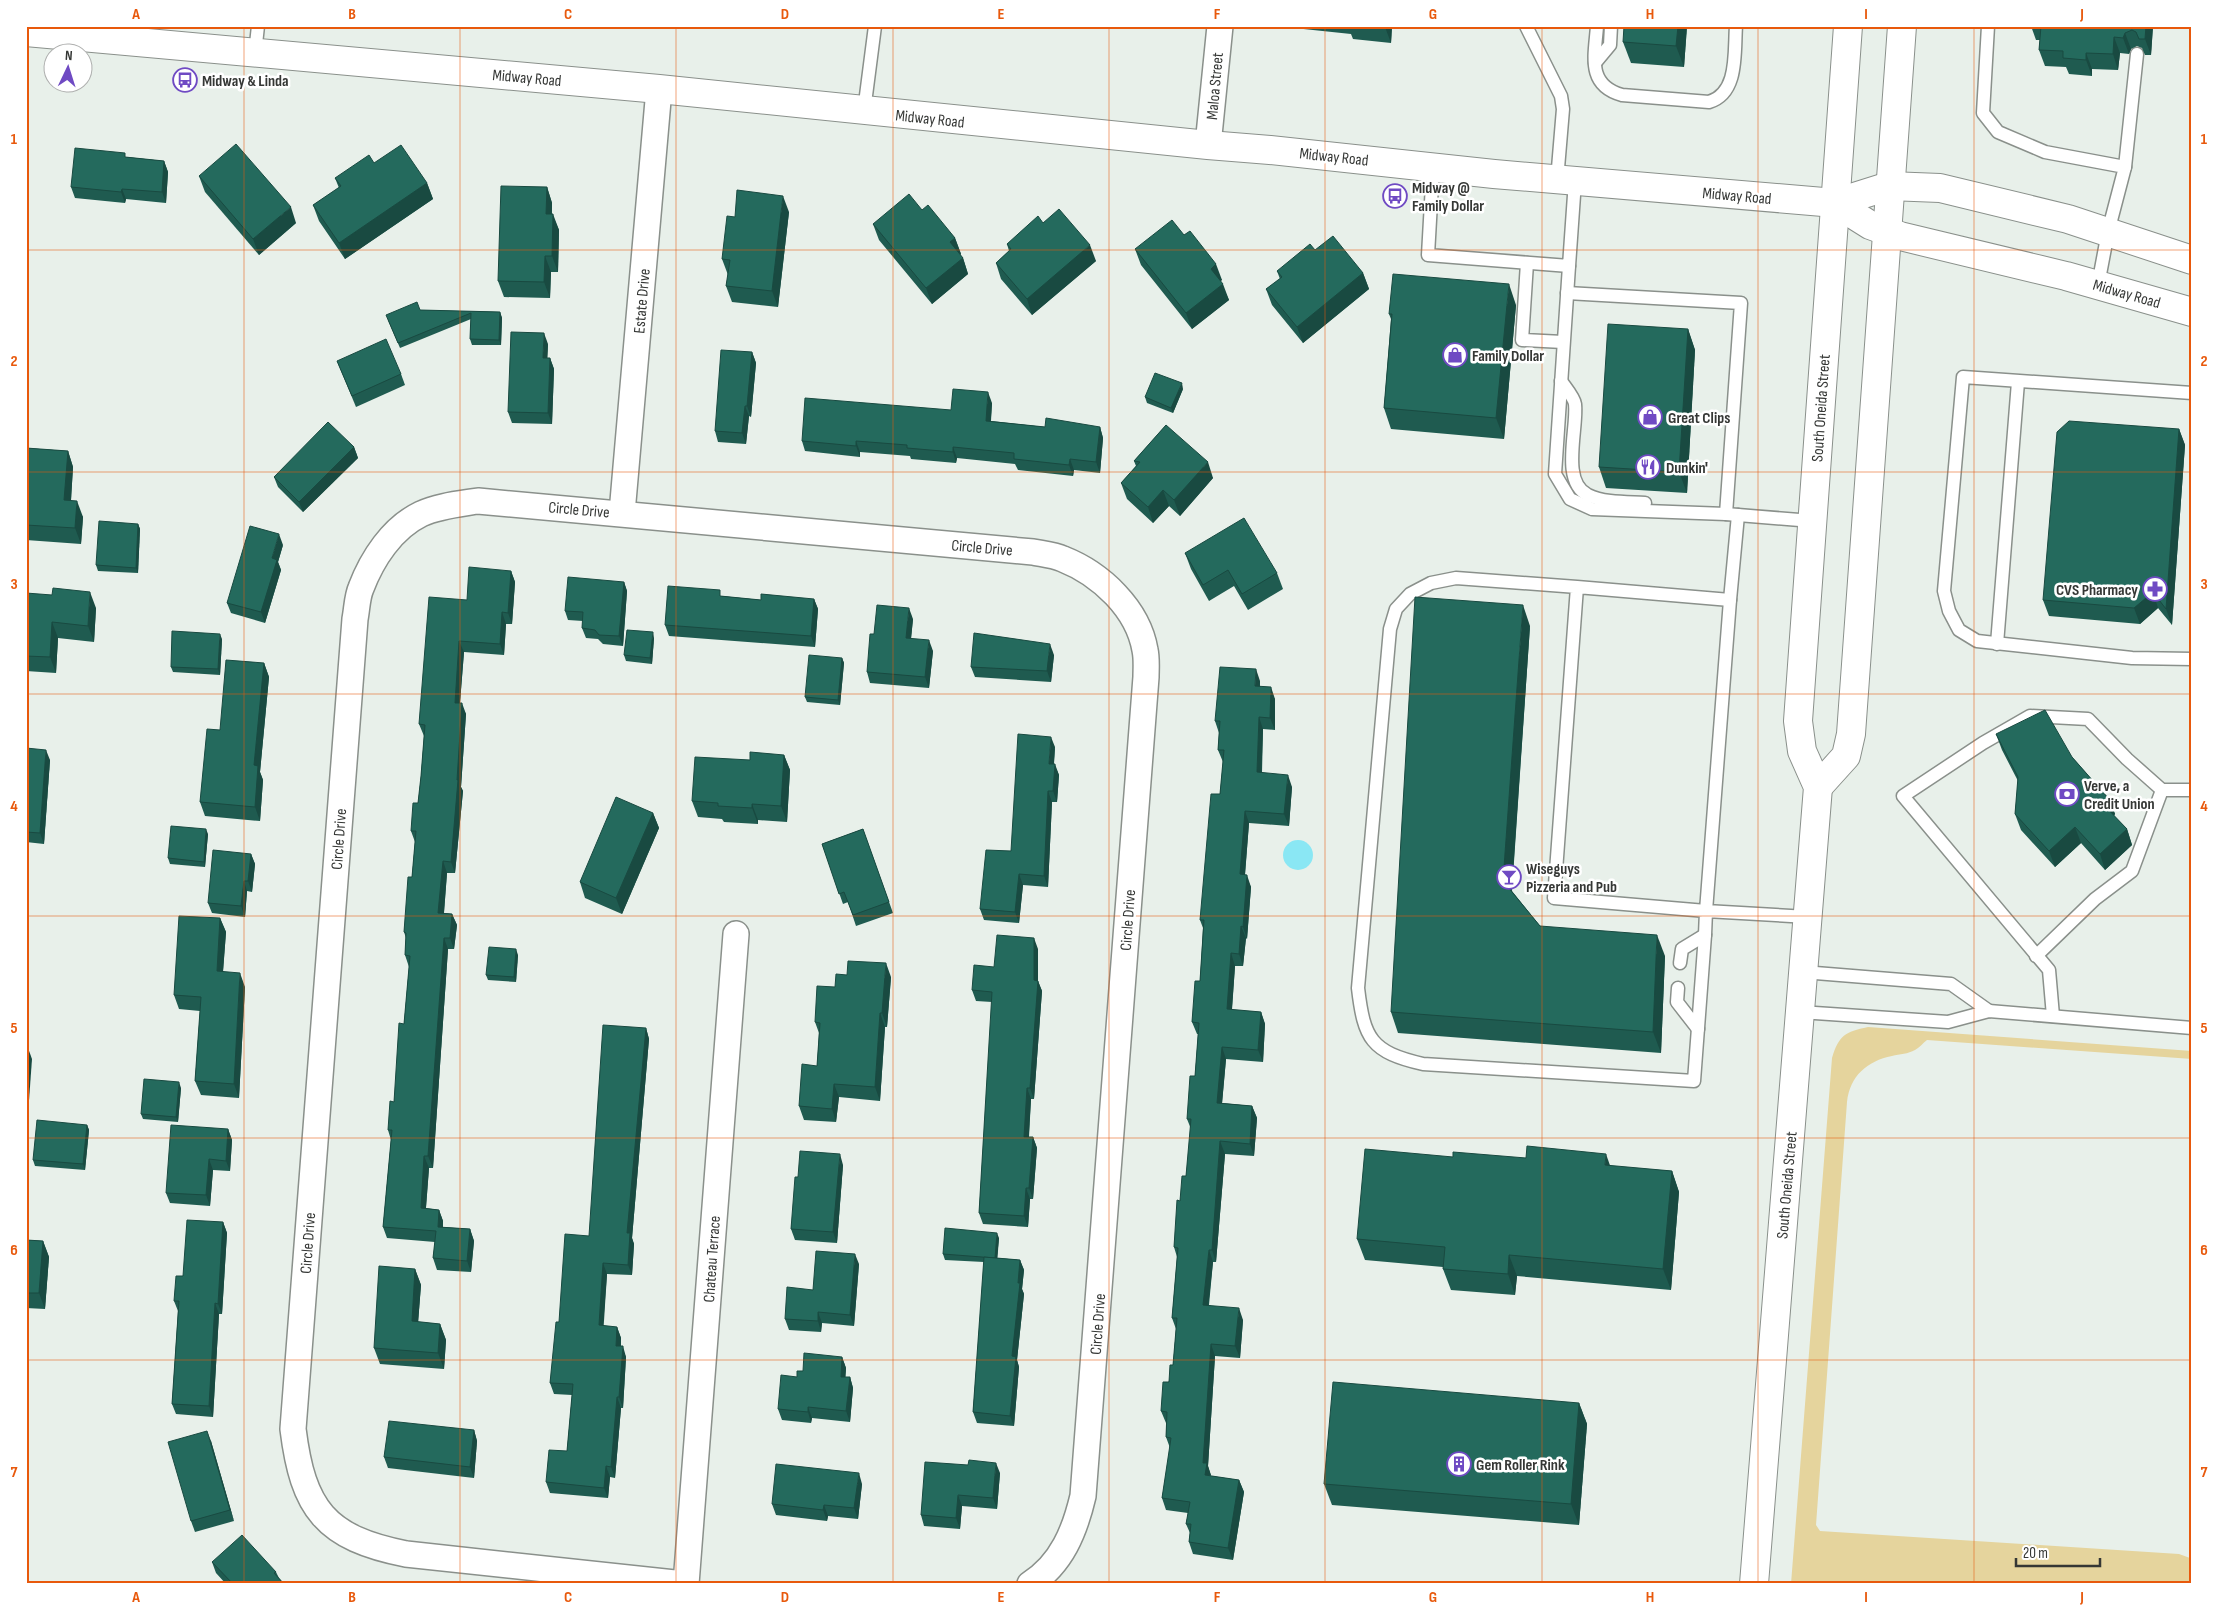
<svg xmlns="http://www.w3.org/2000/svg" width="2218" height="1610" viewBox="0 0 2218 1610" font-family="'Sofia Sans Condensed',sans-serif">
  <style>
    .green { fill: #e5d49d }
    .water { fill: #8ae7f4 }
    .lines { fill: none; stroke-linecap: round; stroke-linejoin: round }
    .lane-casing { stroke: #8a908b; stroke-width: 15 }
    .street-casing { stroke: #8a908b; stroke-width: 28 }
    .secondary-casing { stroke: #8a908b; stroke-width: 30 }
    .highway-casing { stroke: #8a908b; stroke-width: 30 }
    .lane { stroke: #fff; stroke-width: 12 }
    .street { stroke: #fff; stroke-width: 25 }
    .secondary { stroke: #fff; stroke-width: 28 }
    .highway { stroke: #fff; stroke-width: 28 }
    .wall { fill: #1f5b50 }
    .shaded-wall { fill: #194a41 }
    .building { fill: #246a5d; stroke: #194a41 }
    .grid { fill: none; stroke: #e8590c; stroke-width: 1; stroke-opacity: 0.55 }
    .labels { text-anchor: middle; stroke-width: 5; stroke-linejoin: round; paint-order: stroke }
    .street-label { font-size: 16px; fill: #353735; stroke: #fff }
    .poi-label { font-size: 16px; font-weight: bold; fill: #353735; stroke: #fff; text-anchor: start }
    .neatline { fill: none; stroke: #e8590c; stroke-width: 2 }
    .grid-label { font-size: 16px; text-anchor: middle; font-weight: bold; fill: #e8590c }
  </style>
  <rect width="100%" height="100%" fill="#e8f0ea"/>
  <path class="green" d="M1868,1027L2192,1051V1059L1927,1040C1923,1043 1919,1048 1915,1050C1908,1054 1900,1054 1892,1056C1867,1061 1850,1076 1847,1102L1816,1525L1820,1531L2179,1554L2190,1558L2192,1561V1584H1791L1832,1058C1839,1035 1845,1032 1868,1027Z"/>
  <circle class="water" cx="1298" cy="855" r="15"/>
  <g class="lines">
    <g class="lane-casing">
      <g id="lane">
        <polyline points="1526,26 1561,96 1563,109 1557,180"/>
        <path d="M1597,26C1595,55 1586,85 1622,95L1709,102C1739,93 1734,52 1736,26"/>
        <polyline points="1988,26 1983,113 1998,132 2045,152 2125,167 2108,232 2098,285"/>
        <polyline points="255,53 258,26"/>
        <polyline points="1595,63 1610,45 1611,26"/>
        <polyline points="864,111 875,26"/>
        <polyline points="1433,167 1428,255 1569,266 1575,181"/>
        <polyline points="2125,167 2137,54"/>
        <polyline points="1527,263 1522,340 1563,342"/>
        <polyline points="1569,266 1555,474 1570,499 1592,509 1726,514 1812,521"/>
        <polyline points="1567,293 1741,303 1726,514"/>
        <path d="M1561,381C1565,387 1574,397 1575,404C1578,428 1560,482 1588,495C1604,503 1627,502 1645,503"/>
        <polyline points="2192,393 1963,377 1944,591 1949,611 1959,630 1977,641 2132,658 2192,659"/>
        <path d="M1577,587L1456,578L1431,583L1410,594L1396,609L1390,629L1358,988C1364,1039 1371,1052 1423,1064L1694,1081L1705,935L1706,911L1730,600L1577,587L1554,898L1706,911L1808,917"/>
        <polyline points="1730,600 1738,515"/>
        <polyline points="1997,644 2018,382"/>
        <polyline points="2036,956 2095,899 2132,871 2162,790"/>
        <polyline points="1680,963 1682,949 1705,935"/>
        <polyline points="1803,972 1951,984 1989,1011"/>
        <polyline points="1678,988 1677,1002 1698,1029"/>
        <polyline points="1800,1012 1948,1022 1989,1011 2192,1028"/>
        <polyline points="2053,1016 2049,970 1903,796 1983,743 2030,716 2088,719 2127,759 2162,790 2192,790"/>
      </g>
    </g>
    <g class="street-casing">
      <g id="street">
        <polyline points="1208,145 1220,26"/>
        <polyline points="622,513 659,89"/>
        <path d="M684,1584L406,1554C325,1538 303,1509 293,1429L355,619C357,609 357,597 361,588C372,559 392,528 421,514C438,506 459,504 478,501L1033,552C1043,554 1054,555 1063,559C1101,574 1138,609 1145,650C1147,659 1146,669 1146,677L1083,1496C1075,1530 1062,1564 1030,1584"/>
        <polyline points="686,1584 736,934"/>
      </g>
    </g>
    <g class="secondary-casing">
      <g id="secondary">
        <polyline points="26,32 659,89 1208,145 1270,150 1494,174 1835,203 1889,186 1940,188 2068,219 2192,260"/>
        <polyline points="1835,203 1870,225 1900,236 2066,276 2192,312"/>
      </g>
    </g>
    <g class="highway-casing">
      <g id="highway">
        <polyline points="1818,787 1846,756 1851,734 1902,26"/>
        <polyline points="1754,1584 1818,787 1802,751 1798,721 1848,26"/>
      </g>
    </g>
    <use href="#lane" class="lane"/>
    <use href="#street" class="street"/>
    <use href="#secondary" class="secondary"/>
    <use href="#highway" class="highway"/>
  </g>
  <g class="wall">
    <polygon points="1293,26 1392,26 1391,43 1353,39 1351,34 1294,28"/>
    <polygon points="1687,26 1684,67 1631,63 1623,42"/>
    <polygon points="2031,26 2153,26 2151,55 2145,55 2142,48 2137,46 2131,49 2129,54 2120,53 2118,70 2092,69 2092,76 2069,74 2066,67 2045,66 2039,50 2040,40 2036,40"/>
    <polygon points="127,157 164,161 168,172 166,203 126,199 125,203 75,198 71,187"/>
    <polygon points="374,163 427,183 433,199 345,259 319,221 313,205 339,188 335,178"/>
    <polygon points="199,176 296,223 259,255 205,192"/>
    <polygon points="547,187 552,203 552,214 559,230 558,272 551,272 550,298 504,297 498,281"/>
    <polygon points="922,210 955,238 961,254 960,255 963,258 968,274 932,304 879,240 873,224"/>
    <polygon points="789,212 778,307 732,302 726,286 728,275 722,259 735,217"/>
    <polygon points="1043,223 1096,261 1032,315 1001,279 996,263 1009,251 1007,244"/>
    <polygon points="1184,235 1222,280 1220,281 1229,300 1192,329 1141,265 1135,249"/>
    <polygon points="1277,271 1363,273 1369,289 1303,343 1272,305 1266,289 1280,279"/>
    <polygon points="1516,305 1504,439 1391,429 1384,408 1391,319 1389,314"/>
    <polygon points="420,310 500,312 502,318 501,345 472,345 470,339 471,319 400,348 388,320"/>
    <polygon points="1688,329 1695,350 1687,493 1606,488 1599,467"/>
    <polygon points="548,344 547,358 550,358 554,369 552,424 512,423 508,412"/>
    <polygon points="752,352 756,363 751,417 749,416 746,444 718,442 715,431"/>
    <polygon points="337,361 401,374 405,385 356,407"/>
    <polygon points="1183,389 1173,413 1147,403 1145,397"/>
    <polygon points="992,403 991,421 1045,427 1100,427 1103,438 1100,473 1074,470 1073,476 1018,470 1015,464 957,458 956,463 911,459 910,456 860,452 860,457 805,451 802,441 951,410"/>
    <polygon points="1166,425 1213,478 1180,516 1169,506 1153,523 1127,499 1121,483 1136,466 1134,461"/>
    <polygon points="2179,429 2185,445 2172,625 2158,608 2140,624 2049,616 2043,600"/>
    <polygon points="354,447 358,458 303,512 278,487 274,477"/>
    <polygon points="26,448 68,451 73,467 71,500 83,517 81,544 26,540"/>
    <polygon points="138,524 140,529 138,573 98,571 96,565"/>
    <polygon points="283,545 278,562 281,570 265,623 231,613 227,603"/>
    <polygon points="1185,553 1277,573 1283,589 1248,610 1234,586 1209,601 1191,569"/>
    <polygon points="511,571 515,582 512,624 506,624 504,655 464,652 460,703 466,714 461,787 463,791 455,873 447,873 444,913 452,914 457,925 454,949 448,949 433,1168 429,1168 426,1208 439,1210 443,1221 443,1227 470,1229 474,1241 471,1272 437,1270 433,1258 435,1242 387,1238 383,1227 391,1140 388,1130 394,1102 404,1024 409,967 405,955 406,938 404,932 412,877 415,842 411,831 418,803 421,776 424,736 419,724 467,600"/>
    <polygon points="624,582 627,591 623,646 603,644 598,639 586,638 582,628 583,621 568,620 565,611"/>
    <polygon points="26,593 96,608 94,642 58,638 56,673 26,671"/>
    <polygon points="722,596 761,600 814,599 818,609 815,647 669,636 665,625"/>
    <polygon points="913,619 911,638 933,651 929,688 870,683 867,672 874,634"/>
    <polygon points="1530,626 1512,891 1540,926 1665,956 1661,1053 1398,1033 1391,1012"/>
    <polygon points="654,638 652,664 626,661 624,655"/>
    <polygon points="222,639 220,675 173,672 171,667"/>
    <polygon points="1054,655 1051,682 975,677 971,667"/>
    <polygon points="842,658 844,663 840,705 807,702 805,697"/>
    <polygon points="264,663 269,677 260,772 263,780 260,821 205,816 200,802 220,730"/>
    <polygon points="1260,681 1260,686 1275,699 1275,730 1263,729 1262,773 1292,787 1289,826 1249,823 1245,875 1251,887 1247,939 1246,938 1243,966 1235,966 1232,1010 1261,1012 1265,1024 1263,1062 1226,1059 1222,1103 1252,1106 1257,1118 1254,1156 1225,1154 1216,1262 1213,1262 1209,1305 1243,1320 1240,1358 1215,1356 1208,1466 1211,1476 1239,1480 1244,1492 1233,1560 1193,1554 1189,1542 1190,1533 1186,1524 1188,1513 1166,1510 1162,1498 1170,1448 1166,1437 1166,1423 1161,1411 1173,1365 1176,1329 1172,1318 1177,1257 1174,1247 1180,1201 1186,1176 1191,1129 1187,1119 1195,1076 1198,1034 1197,1034 1192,1022 1200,981 1203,928 1200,920 1220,794 1223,762 1218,750 1219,733 1215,721"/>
    <polygon points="1996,734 2072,757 2109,799 2115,814 2114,816 2127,829 2132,845 2105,870 2081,843 2055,867 2021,830 2015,814 2018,781 2002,750"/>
    <polygon points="1055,747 1054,764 1059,775 1057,802 1052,802 1048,887 1023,885 1019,923 984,920 980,909 1011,851"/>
    <polygon points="26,748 50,760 44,844 26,842"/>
    <polygon points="784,755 790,770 787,822 758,820 758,824 724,822 722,819 698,817 692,801 750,760"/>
    <polygon points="653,813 659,828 622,914 585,898 580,882"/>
    <polygon points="863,829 893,913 856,926 848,902 843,904 822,844"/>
    <polygon points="208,834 205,867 170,864 168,858"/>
    <polygon points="251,854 255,864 252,892 247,891 245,917 212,913 208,903"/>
    <polygon points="220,918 226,932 223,971 245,987 239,1098 201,1095 195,1081 200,1011 179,1009 174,995"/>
    <polygon points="1038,949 1038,981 1042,991 1034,1099 1031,1099 1029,1137 1033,1137 1037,1148 1033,1199 1030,1199 1028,1227 983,1224 979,1213 992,1002 976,1001 972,990 994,967"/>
    <polygon points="518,955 516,982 488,980 486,975"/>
    <polygon points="891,977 887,1027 885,1027 880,1101 839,1097 836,1122 804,1120 799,1106 817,1066 819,1033 815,1022 835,987"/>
    <polygon points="646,1028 649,1039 632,1238 634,1244 632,1275 607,1274 603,1326 617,1327 621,1338 621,1346 626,1357 623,1408 621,1408 615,1478 610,1477 608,1498 550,1493 546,1482 567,1451 572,1395 554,1394 550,1383 559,1322 589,1236"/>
    <polygon points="181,1088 178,1122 143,1119 141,1114"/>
    <polygon points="87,1125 89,1130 85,1170 35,1166 33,1160"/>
    <polygon points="228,1129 232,1140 230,1171 213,1170 210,1206 170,1203 166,1193"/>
    <polygon points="1453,1157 1610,1166 1672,1171 1679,1192 1671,1290 1517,1276 1515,1295 1451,1290 1443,1269 1443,1267 1365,1260 1357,1239"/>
    <polygon points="843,1165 837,1243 795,1240 791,1229 798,1177"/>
    <polygon points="223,1222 227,1233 222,1314 219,1314 213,1417 176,1414 172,1404 178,1311 174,1301 183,1276"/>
    <polygon points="999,1238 997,1258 1020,1260 1024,1270 1022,1289 1024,1294 1017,1360 1019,1367 1014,1426 977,1423 973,1412 984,1262 945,1260 943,1254"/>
    <polygon points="26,1240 43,1241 49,1257 45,1309 26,1308"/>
    <polygon points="859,1264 854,1326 822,1323 821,1332 789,1330 785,1319 813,1290"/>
    <polygon points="415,1269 421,1285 418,1322 440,1324 446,1340 444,1369 380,1364 374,1348"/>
    <polygon points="842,1357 846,1368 845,1377 850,1377 853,1388 850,1422 812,1418 811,1423 782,1420 778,1409 797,1377 803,1371"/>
    <polygon points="1579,1403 1587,1424 1579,1525 1332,1505 1324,1484"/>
    <polygon points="474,1430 477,1441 474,1478 388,1468 384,1457"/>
    <polygon points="211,1441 234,1521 195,1532 191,1521"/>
    <polygon points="1000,1473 997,1509 962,1506 960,1529 924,1526 921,1515"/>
    <polygon points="862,1484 858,1519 828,1516 827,1521 776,1515 772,1504"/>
    <polygon points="212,1562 276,1572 279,1578 284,1584 226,1584 216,1573"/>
  </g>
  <g class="shaded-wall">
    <polygon points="1385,26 1392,26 1391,43 1385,27"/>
    <polygon points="1678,26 1687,26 1684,67 1676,46"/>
    <polygon points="2146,26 2153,26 2151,55 2145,39"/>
    <polygon points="2125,33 2131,49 2129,54 2123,38"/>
    <polygon points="2114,37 2120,53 2118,70 2113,54"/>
    <polygon points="2086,53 2092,69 2092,76 2086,60"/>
    <polygon points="164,161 168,172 166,203 162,192"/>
    <polygon points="427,183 433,199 345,259 339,243"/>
    <polygon points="547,187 552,203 551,229 546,214"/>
    <polygon points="122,189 126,199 125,203 121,192"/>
    <polygon points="783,196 789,212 778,307 772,291"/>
    <polygon points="291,207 296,223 259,255 253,239"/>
    <polygon points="553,214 559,230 558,272 552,256"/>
    <polygon points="955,238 961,254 955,258 950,242"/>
    <polygon points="1090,245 1096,261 1032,315 1027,299"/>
    <polygon points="545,256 551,272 550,298 544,282"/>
    <polygon points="963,258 968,274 932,304 926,288"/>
    <polygon points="1216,264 1222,280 1216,285 1211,269"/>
    <polygon points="1363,273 1369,289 1303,343 1297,327"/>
    <polygon points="1223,284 1229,300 1192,329 1186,313"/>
    <polygon points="1509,284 1516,305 1504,439 1496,418"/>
    <polygon points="500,312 502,318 501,345 499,340"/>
    <polygon points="1688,329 1695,350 1687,493 1679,472"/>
    <polygon points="544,333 548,344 547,369 543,358"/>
    <polygon points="752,352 756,363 751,417 747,406"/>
    <polygon points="550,358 554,369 552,424 548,413"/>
    <polygon points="1182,383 1183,389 1173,413 1171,408"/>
    <polygon points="988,392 992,403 990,431 986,421"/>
    <polygon points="745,406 749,416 746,444 742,433"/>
    <polygon points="1100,427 1103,438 1100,473 1096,462"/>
    <polygon points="2179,429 2185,445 2172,625 2166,609"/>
    <polygon points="856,441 860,452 860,457 856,446"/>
    <polygon points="354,447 358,458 303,512 299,502"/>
    <polygon points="953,447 957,458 956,463 953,452"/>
    <polygon points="68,451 73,467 70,516 64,500"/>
    <polygon points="1070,459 1074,470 1073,476 1069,465"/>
    <polygon points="1208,462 1213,478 1180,516 1174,500"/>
    <polygon points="1163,490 1169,506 1153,523 1148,507"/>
    <polygon points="77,501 83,517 81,544 75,528"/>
    <polygon points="138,524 140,529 138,573 136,568"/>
    <polygon points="279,534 283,545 278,562 281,570 265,623 261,612 272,558"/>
    <polygon points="511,571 515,582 512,624 508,613"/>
    <polygon points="624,582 627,591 623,646 619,636"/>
    <polygon points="90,592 96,608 94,642 88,626"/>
    <polygon points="2153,592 2158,608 2140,624 2134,608"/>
    <polygon points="814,599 818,609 815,647 811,636"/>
    <polygon points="1523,605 1530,626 1511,901 1503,881"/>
    <polygon points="909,608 913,619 910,649 906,638"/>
    <polygon points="502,612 506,624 504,655 500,644"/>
    <polygon points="52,622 58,638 56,673 50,657"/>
    <polygon points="653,632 654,638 652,664 650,658"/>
    <polygon points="220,634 222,639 220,675 218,669"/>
    <polygon points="929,640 933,651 929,688 925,677"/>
    <polygon points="459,641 464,652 459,714 455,703"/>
    <polygon points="1050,644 1054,655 1051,682 1047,671"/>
    <polygon points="842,658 844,663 840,705 838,700"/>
    <polygon points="264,663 269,677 260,772 263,780 260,821 255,807 254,765"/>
    <polygon points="1256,669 1260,681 1259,698 1255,686"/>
    <polygon points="1271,687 1275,699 1275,730 1270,718"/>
    <polygon points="462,703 466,714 461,787 463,791 455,873 451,862"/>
    <polygon points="1259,717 1263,729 1261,784 1257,772"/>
    <polygon points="1051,737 1055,747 1053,775 1049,764"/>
    <polygon points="46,750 50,760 44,844 40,833"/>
    <polygon points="784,755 790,770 787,822 781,806"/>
    <polygon points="1055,764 1059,775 1057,802 1053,791"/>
    <polygon points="1288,775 1292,787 1289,826 1284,814"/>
    <polygon points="1048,791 1052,802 1048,887 1044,876"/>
    <polygon points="2109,799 2115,814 2109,820 2103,804"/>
    <polygon points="752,804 758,820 758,824 752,808"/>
    <polygon points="1245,811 1249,823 1244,886 1240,874"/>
    <polygon points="653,813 659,828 622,914 616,898"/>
    <polygon points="2075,827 2081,843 2055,867 2049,851"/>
    <polygon points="206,829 208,834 205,867 204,862"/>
    <polygon points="2127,829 2132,845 2105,870 2100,854"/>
    <polygon points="251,854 255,864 252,892 248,881"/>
    <polygon points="443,861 447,873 443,924 438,913"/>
    <polygon points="1019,874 1023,885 1019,923 1015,912"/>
    <polygon points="1247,875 1251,887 1247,939 1243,927"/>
    <polygon points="244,881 247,891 245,917 241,906"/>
    <polygon points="452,914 457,925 454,949 450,938"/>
    <polygon points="220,918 226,932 222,985 217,971"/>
    <polygon points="1241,926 1246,938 1243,966 1239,954"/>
    <polygon points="1657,935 1665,956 1661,1053 1653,1032"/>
    <polygon points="444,938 448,949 433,1168 428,1156"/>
    <polygon points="1034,938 1038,949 1038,985 1038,981 1042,991 1034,1099 1030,1088 1034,980"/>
    <polygon points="516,949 518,955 516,982 514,977"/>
    <polygon points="1231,953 1235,966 1231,1021 1227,1009"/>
    <polygon points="886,963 891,977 887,1027 882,1013"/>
    <polygon points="240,973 245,987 239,1098 234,1084"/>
    <polygon points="1261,1012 1265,1024 1263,1062 1258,1050"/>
    <polygon points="880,1013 885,1027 880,1101 875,1087"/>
    <polygon points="646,1028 649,1039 632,1238 634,1244 632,1275 628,1265 627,1233"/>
    <polygon points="1222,1047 1226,1059 1221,1115 1217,1103"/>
    <polygon points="28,1048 32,1059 27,1128 26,1125 26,1077"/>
    <polygon points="179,1082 181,1088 178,1122 176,1117"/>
    <polygon points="834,1084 839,1097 836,1122 832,1109"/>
    <polygon points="1027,1088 1031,1099 1028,1148 1024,1137"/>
    <polygon points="1252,1106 1257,1118 1254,1156 1250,1144"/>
    <polygon points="87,1125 89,1130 85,1170 83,1164"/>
    <polygon points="228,1129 232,1140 230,1171 226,1161"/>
    <polygon points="1033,1137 1037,1148 1033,1199 1029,1188"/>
    <polygon points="1220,1141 1225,1154 1216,1262 1212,1250"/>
    <polygon points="840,1154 843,1165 837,1243 833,1232"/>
    <polygon points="1606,1154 1613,1174 1605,1165"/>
    <polygon points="424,1156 429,1168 425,1219 421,1208"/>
    <polygon points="209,1159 213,1170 210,1206 206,1195"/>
    <polygon points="1672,1171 1679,1192 1671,1290 1663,1269"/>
    <polygon points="1026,1188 1030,1199 1028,1227 1024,1216"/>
    <polygon points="439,1210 443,1221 442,1238 438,1227"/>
    <polygon points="223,1222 227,1233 222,1314 218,1304"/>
    <polygon points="470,1229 474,1241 471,1272 467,1261"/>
    <polygon points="997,1233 999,1238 997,1263 995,1258"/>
    <polygon points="43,1241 49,1257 45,1309 39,1293"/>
    <polygon points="1209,1250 1213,1262 1207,1317 1203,1305"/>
    <polygon points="855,1254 859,1264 854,1326 850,1315"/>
    <polygon points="1509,1255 1517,1276 1515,1295 1508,1274"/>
    <polygon points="1020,1260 1024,1270 1022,1289 1024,1294 1017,1360 1019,1367 1014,1426 1010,1416 1012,1356"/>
    <polygon points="603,1263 607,1274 603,1336 599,1325"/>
    <polygon points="415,1269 421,1285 417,1337 412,1321"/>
    <polygon points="215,1303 219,1314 213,1417 209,1406"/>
    <polygon points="1239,1308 1243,1320 1240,1358 1235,1346"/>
    <polygon points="818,1312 822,1323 821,1332 818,1321"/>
    <polygon points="440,1324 446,1340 444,1369 438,1353"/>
    <polygon points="617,1327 621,1338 620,1357 616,1346"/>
    <polygon points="1211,1344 1215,1356 1208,1466 1211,1475 1205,1475 1203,1463"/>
    <polygon points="623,1346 626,1357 623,1408 619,1397"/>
    <polygon points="842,1357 846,1368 845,1388 841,1377"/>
    <polygon points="26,1372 29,1380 27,1408 26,1406"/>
    <polygon points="850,1377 853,1388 850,1422 846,1411"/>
    <polygon points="617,1397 621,1408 615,1478 611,1467"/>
    <polygon points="1579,1403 1587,1424 1579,1525 1571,1504"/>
    <polygon points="808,1407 812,1418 811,1423 808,1412"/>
    <polygon points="474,1430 477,1441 474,1478 470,1467"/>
    <polygon points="207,1431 211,1441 234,1521 230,1510"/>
    <polygon points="996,1463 1000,1473 997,1509 993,1498"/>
    <polygon points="606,1466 610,1477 608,1498 604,1488"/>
    <polygon points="859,1473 862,1484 858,1519 854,1508"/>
    <polygon points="1239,1480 1244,1492 1233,1560 1228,1548"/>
    <polygon points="958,1495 962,1506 960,1529 956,1518"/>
    <polygon points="824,1505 828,1516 827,1521 823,1510"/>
  </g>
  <g class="building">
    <polygon points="1624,26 1678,26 1676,46 1623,42"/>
    <polygon points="2041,26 2146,26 2145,39 2139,39 2136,32 2132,30 2125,33 2123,38 2114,37 2113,54 2086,53 2086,60 2063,58 2063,51 2039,50"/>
    <polygon points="236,144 291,207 253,239 199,176"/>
    <polygon points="401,145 427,183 339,243 313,205 341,186 335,178 369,155 374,163"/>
    <polygon points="75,148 125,153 125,157 164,161 162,192 122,189 121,192 71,187"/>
    <polygon points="501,186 547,187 546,214 553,214 552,256 545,256 544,282 498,281"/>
    <polygon points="737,190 783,196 772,291 726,286 730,260 722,259 727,216 735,217"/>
    <polygon points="909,194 922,210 928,205 955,238 950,242 963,258 926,288 873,224"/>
    <polygon points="1059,209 1090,245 1027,299 996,263 1011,249 1007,244 1038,216 1043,223"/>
    <polygon points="1172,220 1184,235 1190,231 1216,264 1211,269 1223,284 1186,313 1135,249"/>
    <polygon points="1333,236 1363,273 1297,327 1266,289 1282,277 1277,271 1310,244 1315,250"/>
    <polygon points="1393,274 1509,284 1496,418 1384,408 1392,314 1389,314"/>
    <polygon points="417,302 420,310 500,312 499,340 470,339 471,313 398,343 386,315"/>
    <polygon points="1608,324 1688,329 1679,472 1599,467"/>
    <polygon points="511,332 544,333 543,358 550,358 548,413 508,412"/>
    <polygon points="386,339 401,374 352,396 337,361"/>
    <polygon points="721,350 752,352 747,406 745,406 742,433 715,431"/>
    <polygon points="1155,373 1182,383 1171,408 1145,397"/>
    <polygon points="953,389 988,392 986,421 1045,427 1046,418 1100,427 1096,462 1070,459 1069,465 1014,459 1014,453 953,447 953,452 907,448 907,445 856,441 856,446 802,441 805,398 951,410"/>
    <polygon points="2069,421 2179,429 2166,609 2153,592 2134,608 2043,600 2057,432"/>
    <polygon points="328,422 354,447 299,502 274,477"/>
    <polygon points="1166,425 1208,462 1174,500 1163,490 1148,507 1121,483 1140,462 1134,461"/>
    <polygon points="26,448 68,451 64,500 77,501 75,528 26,525"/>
    <polygon points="1244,518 1277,573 1242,594 1228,570 1203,585 1185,553"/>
    <polygon points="99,521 138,524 136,568 96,565"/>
    <polygon points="250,526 279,534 272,558 277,560 261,612 227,603"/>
    <polygon points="469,567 511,571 508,613 502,612 500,644 459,641 455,703 462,703 457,780 458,780 451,862 443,861 438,913 452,914 450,938 444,938 428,1156 424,1156 421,1208 439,1210 438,1227 470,1229 467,1261 433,1258 436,1231 383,1227 392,1130 388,1130 390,1101 394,1102 399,1023 404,1024 410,956 405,955 406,933 404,932 408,877 412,877 416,831 411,831 413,803 418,803 421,776 425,725 419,724 429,597 467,600"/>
    <polygon points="568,577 624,582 619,636 599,635 595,630 582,628 583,612 565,611"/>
    <polygon points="668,586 720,590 720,596 761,600 761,594 814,599 811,636 665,625"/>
    <polygon points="53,588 90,592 88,626 52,622 50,657 26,656 26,593 52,595"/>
    <polygon points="1415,597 1523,605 1503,881 1540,926 1657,935 1653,1032 1391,1012"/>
    <polygon points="877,605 909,608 906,638 929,640 925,677 867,672 870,634 874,634"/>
    <polygon points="627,630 653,632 650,658 624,655"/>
    <polygon points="172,631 220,634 218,669 171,667"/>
    <polygon points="974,633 1050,644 1047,671 971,667"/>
    <polygon points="809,655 842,658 838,700 805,697"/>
    <polygon points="226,660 264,663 254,765 258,766 255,807 200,802 207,729 220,730"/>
    <polygon points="1220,667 1256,669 1255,686 1271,687 1270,718 1259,717 1257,772 1288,775 1284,814 1245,811 1240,874 1247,875 1243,927 1241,926 1239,954 1231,953 1227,1009 1261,1012 1258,1050 1222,1047 1217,1103 1252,1106 1250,1144 1220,1141 1212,1250 1209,1250 1203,1305 1239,1308 1235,1346 1211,1344 1203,1463 1207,1463 1205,1475 1239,1480 1228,1548 1189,1542 1191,1524 1186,1524 1190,1502 1162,1498 1171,1438 1166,1437 1167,1412 1161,1411 1163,1382 1169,1382 1170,1365 1173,1365 1177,1318 1172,1318 1178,1248 1174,1247 1177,1200 1180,1201 1182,1176 1186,1176 1191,1119 1187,1119 1190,1076 1195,1076 1199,1023 1192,1022 1195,981 1200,981 1204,920 1200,920 1211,794 1220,794 1224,750 1218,750 1220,721 1215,721"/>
    <polygon points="2045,710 2072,757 2109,799 2103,804 2127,829 2100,854 2075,827 2049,851 2015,814 2018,777 1996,734"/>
    <polygon points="1018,734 1051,737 1049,764 1055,764 1053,791 1048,791 1044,876 1019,874 1015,912 980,909 986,850 1011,851"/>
    <polygon points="26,748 46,750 40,833 26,832"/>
    <polygon points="750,752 784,755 781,806 752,804 752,808 718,806 718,803 692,801 695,757 750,760"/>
    <polygon points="616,797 653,813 616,898 580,882"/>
    <polygon points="171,826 206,829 204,862 168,858"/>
    <polygon points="863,829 889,902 853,915 844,892 839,894 822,844"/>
    <polygon points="213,850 251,854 248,881 244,881 241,906 208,903"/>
    <polygon points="179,916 220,918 217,971 240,973 234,1084 195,1081 201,997 174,995"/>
    <polygon points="997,935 1034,938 1034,980 1038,981 1030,1088 1027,1088 1024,1137 1033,1137 1029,1188 1026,1188 1024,1216 979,1213 992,992 972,990 974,965 994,967"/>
    <polygon points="489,947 516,949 514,977 486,975"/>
    <polygon points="848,961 886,963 882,1013 880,1013 875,1087 834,1084 832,1109 799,1106 802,1064 817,1066 820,1023 815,1022 817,986 835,987 836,974 847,975"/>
    <polygon points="603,1025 646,1028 627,1233 630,1233 628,1265 603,1263 599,1325 617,1327 616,1346 623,1346 619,1397 617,1397 611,1467 606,1466 604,1488 546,1482 549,1450 567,1451 573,1384 550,1383 556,1322 559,1322 565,1234 589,1236"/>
    <polygon points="26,1048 28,1048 26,1077"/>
    <polygon points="144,1079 179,1082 176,1117 141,1114"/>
    <polygon points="37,1120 87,1125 83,1164 33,1160"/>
    <polygon points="171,1125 228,1129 226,1161 209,1159 206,1195 166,1193"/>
    <polygon points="1527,1146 1606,1154 1605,1165 1672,1171 1663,1269 1509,1255 1508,1274 1443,1269 1445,1247 1357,1239 1365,1149 1453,1157 1453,1152 1526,1158"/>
    <polygon points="800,1151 840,1154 833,1232 791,1229 795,1177 798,1177"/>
    <polygon points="187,1220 223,1222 218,1304 215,1303 209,1406 172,1404 179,1301 174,1301 176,1276 183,1276"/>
    <polygon points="945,1228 997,1233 995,1258 943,1254"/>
    <polygon points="26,1240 43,1241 39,1293 26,1293"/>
    <polygon points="816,1251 855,1254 850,1315 818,1312 818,1321 785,1319 787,1287 813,1290"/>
    <polygon points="984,1257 1020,1260 1018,1283 1020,1283 1012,1356 1016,1357 1010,1416 973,1412"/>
    <polygon points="379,1266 415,1269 412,1321 440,1324 438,1353 374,1348"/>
    <polygon points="804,1353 842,1357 841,1377 850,1377 846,1411 808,1407 808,1412 778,1409 781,1375 797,1377 797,1371 803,1371"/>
    <polygon points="1333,1382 1579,1403 1571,1504 1324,1484"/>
    <polygon points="389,1421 474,1430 470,1467 384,1457"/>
    <polygon points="207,1431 230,1510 191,1521 168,1442"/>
    <polygon points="969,1460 996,1463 993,1498 958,1495 956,1518 921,1515 925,1462 968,1465"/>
    <polygon points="776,1464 859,1473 854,1508 824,1505 823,1510 772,1504"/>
    <polygon points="242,1535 276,1572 274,1573 284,1584 233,1584 212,1562"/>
  </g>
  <path class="grid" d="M244,26V1584M460,26V1584M676,26V1584M893,26V1584M1109,26V1584M1325,26V1584M1542,26V1584M1758,26V1584M1974,26V1584M26,250H2192M26,472H2192M26,694H2192M26,916H2192M26,1138H2192M26,1360H2192"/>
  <defs>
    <g id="bus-ring" transform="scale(1.25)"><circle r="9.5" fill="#fff" stroke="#6f4ac3" stroke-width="1.5"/><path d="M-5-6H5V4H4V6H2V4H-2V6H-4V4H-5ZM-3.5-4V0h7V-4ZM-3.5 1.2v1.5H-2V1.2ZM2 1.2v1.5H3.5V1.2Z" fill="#6f4ac3"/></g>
    <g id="shop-ring" transform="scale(1.25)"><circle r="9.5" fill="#fff" stroke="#6f4ac3" stroke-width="1.5"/><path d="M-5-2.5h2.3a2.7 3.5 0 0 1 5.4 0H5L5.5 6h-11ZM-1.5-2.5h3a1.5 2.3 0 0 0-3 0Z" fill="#6f4ac3"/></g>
    <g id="restaurant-ring" transform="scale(1.25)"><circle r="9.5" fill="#fff" stroke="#6f4ac3" stroke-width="1.5"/><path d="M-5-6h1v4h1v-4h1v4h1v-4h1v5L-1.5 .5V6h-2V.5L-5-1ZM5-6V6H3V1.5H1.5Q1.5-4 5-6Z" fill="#6f4ac3"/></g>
    <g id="pharmacy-ring" transform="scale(1.25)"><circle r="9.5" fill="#fff" stroke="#6f4ac3" stroke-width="1.5"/><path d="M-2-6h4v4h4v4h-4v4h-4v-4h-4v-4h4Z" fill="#6f4ac3"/></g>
    <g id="bank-ring" transform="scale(1.25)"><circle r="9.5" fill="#fff" stroke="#6f4ac3" stroke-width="1.5"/><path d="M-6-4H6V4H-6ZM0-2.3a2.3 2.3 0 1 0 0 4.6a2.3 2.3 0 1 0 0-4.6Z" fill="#6f4ac3"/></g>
    <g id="bar-ring" transform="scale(1.25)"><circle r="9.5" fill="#fff" stroke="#6f4ac3" stroke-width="1.5"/><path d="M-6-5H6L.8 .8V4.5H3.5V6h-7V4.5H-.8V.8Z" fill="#6f4ac3"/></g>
    <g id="building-ring" transform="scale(1.25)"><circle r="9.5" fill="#fff" stroke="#6f4ac3" stroke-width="1.5"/><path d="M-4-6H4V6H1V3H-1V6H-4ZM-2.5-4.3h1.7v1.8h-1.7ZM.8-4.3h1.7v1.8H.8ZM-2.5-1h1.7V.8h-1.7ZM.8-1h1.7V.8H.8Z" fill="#6f4ac3"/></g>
  </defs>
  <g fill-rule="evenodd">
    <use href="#bus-ring" x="185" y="80"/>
    <use href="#bus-ring" x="1395" y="196"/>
    <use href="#shop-ring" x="1455" y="355"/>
    <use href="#shop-ring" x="1650" y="417"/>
    <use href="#restaurant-ring" x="1648" y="467"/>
    <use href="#pharmacy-ring" x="2155" y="589"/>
    <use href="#bank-ring" x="2067" y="794"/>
    <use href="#bar-ring" x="1509" y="877"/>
    <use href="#building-ring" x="1459" y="1464"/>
  </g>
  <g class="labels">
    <g class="street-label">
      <text transform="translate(527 77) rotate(5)" y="6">Midway Road</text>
      <text transform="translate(1214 86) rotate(-85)" y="6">Maloa Street</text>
      <text transform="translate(930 118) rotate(6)" y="6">Midway Road</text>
      <text transform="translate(1334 156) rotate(6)" y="6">Midway Road</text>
      <text transform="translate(1737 195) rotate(5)" y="6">Midway Road</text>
      <text transform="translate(2127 293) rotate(16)" y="6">Midway Road</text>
      <text transform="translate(641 301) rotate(-85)" y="6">Estate Drive</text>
      <text transform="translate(1820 408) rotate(-86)" y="6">South Oneida Street</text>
      <text transform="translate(579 509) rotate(5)" y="6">Circle Drive</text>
      <text transform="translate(982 547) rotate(5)" y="6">Circle Drive</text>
      <text transform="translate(338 839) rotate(-86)" y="6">Circle Drive</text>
      <text transform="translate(1127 920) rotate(-86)" y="6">Circle Drive</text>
      <text transform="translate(1786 1185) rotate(-85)" y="6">South Oneida Street</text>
      <text transform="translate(307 1243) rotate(-86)" y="6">Circle Drive</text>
      <text transform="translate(711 1259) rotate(-86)" y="6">Chateau Terrace</text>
      <text transform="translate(1097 1324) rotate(-86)" y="6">Circle Drive</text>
    </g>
    <g class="poi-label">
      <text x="202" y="86">Midway &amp; Linda</text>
      <text x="1412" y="193">Midway @<tspan x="1412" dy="18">Family Dollar</tspan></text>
      <text x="1472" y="361">Family Dollar</text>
      <text x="1668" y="423">Great Clips</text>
      <text x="1666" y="473">Dunkin'</text>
      <text x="2138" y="595" text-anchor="end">CVS Pharmacy</text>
      <text x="2084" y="791">Verve, a<tspan x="2084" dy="18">Credit Union</tspan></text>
      <text x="1526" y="874">Wiseguys<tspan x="1526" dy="18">Pizzeria and Pub</tspan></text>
      <text x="1476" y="1470">Gem Roller Rink</text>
    </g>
  </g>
  <rect width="2218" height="1610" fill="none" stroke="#ffffff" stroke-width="55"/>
  <g transform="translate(68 68) rotate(4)"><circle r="24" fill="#ffffff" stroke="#aeafae"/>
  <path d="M0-4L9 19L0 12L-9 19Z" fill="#6f4ac3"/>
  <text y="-8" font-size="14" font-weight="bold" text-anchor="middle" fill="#353735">N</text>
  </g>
  <path d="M2016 1558v8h84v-8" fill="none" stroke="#353735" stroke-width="2.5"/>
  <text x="2023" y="1558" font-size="15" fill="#353735" stroke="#ffffff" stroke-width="4" paint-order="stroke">20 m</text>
  <rect x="28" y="28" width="2162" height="1554" class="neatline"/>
  <g class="grid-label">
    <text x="136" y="19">A</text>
    <text x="352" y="19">B</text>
    <text x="568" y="19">C</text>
    <text x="785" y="19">D</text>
    <text x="1001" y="19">E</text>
    <text x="1217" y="19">F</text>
    <text x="1433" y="19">G</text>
    <text x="1650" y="19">H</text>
    <text x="1866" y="19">I</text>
    <text x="2082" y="19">J</text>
    <text x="14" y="144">1</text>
    <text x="2204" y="144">1</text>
    <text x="14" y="366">2</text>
    <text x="2204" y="366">2</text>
    <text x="14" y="589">3</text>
    <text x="2204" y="589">3</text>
    <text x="14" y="811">4</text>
    <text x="2204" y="811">4</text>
    <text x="14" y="1033">5</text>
    <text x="2204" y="1033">5</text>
    <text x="14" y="1255">6</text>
    <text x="2204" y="1255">6</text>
    <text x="14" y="1477">7</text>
    <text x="2204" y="1477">7</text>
    <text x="136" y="1602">A</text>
    <text x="352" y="1602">B</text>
    <text x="568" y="1602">C</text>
    <text x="785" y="1602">D</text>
    <text x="1001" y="1602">E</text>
    <text x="1217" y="1602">F</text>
    <text x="1433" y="1602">G</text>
    <text x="1650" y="1602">H</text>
    <text x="1866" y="1602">I</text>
    <text x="2082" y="1602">J</text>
  </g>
</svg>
